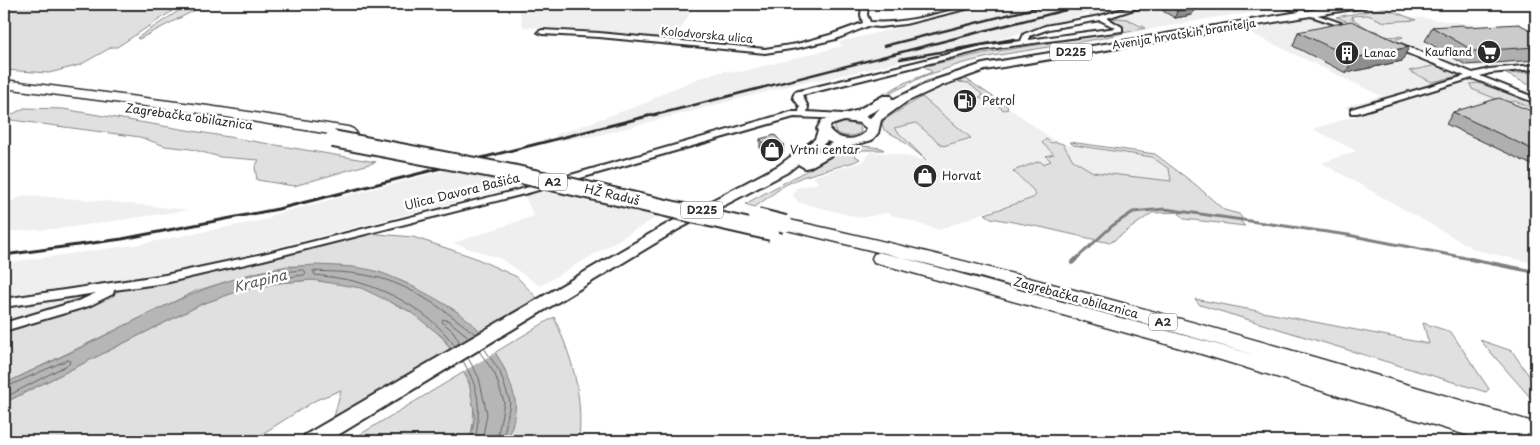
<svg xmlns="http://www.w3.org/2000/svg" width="1540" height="445" viewBox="0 0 1540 445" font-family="'Playpen Sans',sans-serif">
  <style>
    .built { fill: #efefef }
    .green { fill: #e0e0e0; stroke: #868686 }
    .water { fill: #b6b6b6; stroke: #7e7e7e }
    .pier { fill: #fff }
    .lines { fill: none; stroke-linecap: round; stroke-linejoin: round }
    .shore { stroke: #636363; stroke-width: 1 }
    .stream-far1 { stroke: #7e7e7e; stroke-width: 3 }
    .stream { stroke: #7e7e7e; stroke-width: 4 }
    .street-casing { stroke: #2b2b2b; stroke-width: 4 }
    .primary-casing { stroke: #2b2b2b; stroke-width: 4 }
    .highway-casing { stroke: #2b2b2b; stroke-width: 3 }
    .street { fill: #fff; fill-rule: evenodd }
    .primary { fill: #fff; fill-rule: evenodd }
    .highway { fill: #fff; fill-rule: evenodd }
    .rail-far1 { stroke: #2b2b2b; stroke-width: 2.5 }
    .rail { stroke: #2b2b2b; stroke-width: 3 }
    .highway-bridge-casing { stroke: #2b2b2b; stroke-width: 20; stroke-linecap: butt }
    .highway-bridge { stroke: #fff; stroke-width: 16 }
    .wall { fill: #afafaf; stroke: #2b2b2b }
    .shaded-wall { fill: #8e8e8e; stroke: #2b2b2b }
    .building { fill: #cbcbcb; stroke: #2b2b2b }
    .labels { text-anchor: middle; stroke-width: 5; stroke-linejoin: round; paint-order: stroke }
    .far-street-label { font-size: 11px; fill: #2b2b2b; stroke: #fff }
    .shield { fill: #fff; stroke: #6b6b6b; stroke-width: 1 }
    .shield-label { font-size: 11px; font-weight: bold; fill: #2b2b2b }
    .far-poi-label { font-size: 11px; fill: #2b2b2b; stroke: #fff; text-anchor: end }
    .poi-label { font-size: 12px; fill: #2b2b2b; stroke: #fff; text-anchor: start }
    .street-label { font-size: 12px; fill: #2b2b2b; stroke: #fff }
    .water-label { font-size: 14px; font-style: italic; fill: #5c5c5c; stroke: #fff }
  </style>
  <rect width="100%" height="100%" fill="#fff"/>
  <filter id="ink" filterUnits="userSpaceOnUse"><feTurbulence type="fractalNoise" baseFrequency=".02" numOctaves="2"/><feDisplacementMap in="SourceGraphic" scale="10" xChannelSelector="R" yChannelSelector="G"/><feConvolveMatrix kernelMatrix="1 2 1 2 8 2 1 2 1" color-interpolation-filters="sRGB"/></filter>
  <g filter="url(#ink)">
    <g class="built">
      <polygon points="518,4 695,4 674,41 575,29 523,27"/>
      <polygon points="996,4 1272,4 1280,7 1280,9 1275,10 1218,17 1130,33 1113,22 1120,19 1105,14 1094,17 1088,13 1011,36 830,78 800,83 600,135 558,141 555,135 646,103 663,93 699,78 725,71 740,72 842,46 839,42"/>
      <polygon points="1365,11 1536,32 1536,62 1478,67 1461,65 1336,17"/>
      <polygon points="1309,18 1324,21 1505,91 1536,88 1536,264 1476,250 1322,163 1356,151 1313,129 1359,115 1344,107 1381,96 1240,28"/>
      <polygon points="964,78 993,96 1056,142 1066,159 1015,175 1033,190 1036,195 1033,198 983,213 939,230 886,213 860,218 798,202 795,198 793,194 796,188 818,183 813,176 828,172 832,176 829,171 863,162 871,152 891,153 925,160 893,129 916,123 943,146 970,138 922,97 925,96 928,90"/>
      <polygon points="1063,144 1152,157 1169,169 1171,181 1093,172 1073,160"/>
      <polygon points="454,168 530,183 199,267 148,277 4,297 4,263 141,244 269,219 272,215"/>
      <polygon points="549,188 597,201 659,216 540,286 501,259 453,243 534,216 523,193"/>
      <polygon points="24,195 103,201 189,210 65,228 4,232 4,206"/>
      <polygon points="85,296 83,300 4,323 4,308"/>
    </g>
    <g class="green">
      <polygon points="4,4 183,4 117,47 112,47 80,65 49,73 4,70"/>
      <polygon points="189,4 207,4 139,39 137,38"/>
      <path d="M1384,8L1416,20L1384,22L1368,15L1352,16L1354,18H1351L1370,30C1377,30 1380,34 1386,36C1392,38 1397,35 1403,37L1395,40L1336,17Z"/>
      <path d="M1283,14L1224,25L989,63C945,75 914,90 875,113L871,111L926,81L986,62Z"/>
      <polygon points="1117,18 1127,19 1140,26 1143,26 1145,28 1098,39 993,56 960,64 922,77 864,107 861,106 904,83 932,72 921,64 930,65 985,53 1125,31 1110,20"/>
      <polygon points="1437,65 1458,73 1458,76 1432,82 1409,71"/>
      <polygon points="1536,72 1536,88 1506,74"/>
      <polygon points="966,79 1007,106 1008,109 1004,110 988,99 983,100 979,97 983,95 968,83 959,82"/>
      <polygon points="1478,83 1536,103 1536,110 1515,101 1506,103 1472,89 1470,84"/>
      <polygon points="922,97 971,138 943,146 916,123 894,128 926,160 899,138 884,130 882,124 885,119"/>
      <polygon points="24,108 63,109 376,162 294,186 257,180 255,167 259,160 220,157 191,149 165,146 140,137 4,119"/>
      <path d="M845,122L860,126L861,132C852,138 842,137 835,131V126Z"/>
      <polygon points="1046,139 1051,143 1056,142 1063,144 1073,160 1093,172 1171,181 1169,169 1152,157 1073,145 1070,142 1155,154 1196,185 1224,210 1239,214 1242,218 1239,220 1245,226 1184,219 1179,214 1183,212 1152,213 1110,243 1040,227 991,218 985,214 1033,198 1036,195 1033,190 1013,171 1040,161 1043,164 1051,161 1046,156 1054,154 1042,143"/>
      <polygon points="862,146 881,148 884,150 862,150 855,156 860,159 854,162 802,177 785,185 755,207 745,204 848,148"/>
      <polygon points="366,233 413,237 473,257 517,277 537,298 480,332 456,311 406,283 378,272 351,267 287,266 254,273 196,291 4,384 4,329 89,305 118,291 204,274"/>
      <path d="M312,280C328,282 347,283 362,288C390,298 436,323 450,349L334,417L341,390L316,400L251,441H4V403L202,304L239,291L278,283Z"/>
      <polygon points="1195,299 1429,344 1423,323 1451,332 1489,389 1486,392 1200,305"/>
      <path d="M554,317C573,360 583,394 579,441H508L509,436L505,370L494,353Z"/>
      <polygon points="1480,340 1512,351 1536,386 1536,404"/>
      <path d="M464,372C476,395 475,416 470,441H349Z"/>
    </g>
    <path class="water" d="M315,265C336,266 359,266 379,272C405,281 460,309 478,329C495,348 510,375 515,400C517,411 511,430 508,441H470L475,416L469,382L444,338L409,311L361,288L312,280L278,283L239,291L202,304L4,403V384C37,368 71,353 104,336C172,302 236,268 315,265Z"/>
    <polygon class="pier" points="482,331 496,352 461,373 448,350"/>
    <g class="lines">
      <g class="shore">
        <polygon points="304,270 306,273 304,275 280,278 277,276 279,273"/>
        <polyline points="460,343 453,331 442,322 443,319 449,321 470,338"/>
        <path d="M455,346C433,315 394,292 357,282C343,278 329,277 315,275L313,271C334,272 354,272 375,277C409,284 448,312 475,334"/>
        <polyline points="484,348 500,372 510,402 503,441"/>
        <polyline points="479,351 495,374 504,402 497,441"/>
        <polyline points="468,358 479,378 487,414 482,441"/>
        <path d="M463,361C480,390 481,408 475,441"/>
        <polyline points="4,388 67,360 70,361 69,364 4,398"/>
      </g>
      <polyline class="stream-far1" points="1075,260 1112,226 1133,212 1165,209 1348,235 1476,260"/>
      <g class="stream">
        <polyline points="1470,259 1536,272"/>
        <polyline points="1072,263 1076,259"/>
      </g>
      <g class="street-casing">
        <g id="street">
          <path d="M862,4H868L867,15L870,22C905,25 942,12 976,4H986L905,24L880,27L868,26L836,39L797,48L765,53L599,37L542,34L538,32L542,30L599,33L765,49L797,44L830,35L863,23L861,15Z"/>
          <path d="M1140,4H1149L1107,18L1122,27V31L982,50L802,95L808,107L807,112L843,114L847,117L846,119L794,117L528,193L263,260L165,283L114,290L113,294L89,306L4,331V323L81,300L96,293L4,307V299L165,275L263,254L522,189L791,112H799L800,107L793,97L795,92L982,46L1021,41L1024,34L1045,26L1100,16ZM1100,20L1116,28L1029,40V36L1049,29Z"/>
          <polygon points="1277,4 1286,4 1355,28 1350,29 1278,5"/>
          <polygon points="1392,43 1398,43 1473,73 1489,69 1536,65 1536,69 1490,73 1480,76 1536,98 1536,103 1472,78 1357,113 1351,113 1351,109 1465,76 1392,47"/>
        </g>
      </g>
      <g class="primary-casing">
        <path id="primary" d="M1348,4H1370L1365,7L985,70L943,85L906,102L881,120L878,133L872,140L844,148L810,167L805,168L798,164L788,172L677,230L328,441H302L305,435L667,224L778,166L815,139L818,131L817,129L822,120L856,111L883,96H891L892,100L935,80L983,64ZM880,108L870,118L865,116ZM844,121L860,123L866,128V132C855,142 838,141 829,129L831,125ZM827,141L832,143L812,154Z"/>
      </g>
      <g class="highway-casing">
        <g id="highway">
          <polygon points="4,80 208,106 348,127 353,129 356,132 353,135 348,137 208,114 4,88"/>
          <path d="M785,219C1039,275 1287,348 1536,423V441L1525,438L1527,441H1486L1198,353L874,262L872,258L874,254L881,252L1259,356L973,275L779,228L776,224L779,220Z"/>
        </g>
      </g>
      <use href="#street" class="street"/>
      <use href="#primary" class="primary"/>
      <use href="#highway" class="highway"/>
      <g class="rail-far1">
        <polyline points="1083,10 1107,4"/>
        <polyline points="884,46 1051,4"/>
        <polyline points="900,59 1014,39"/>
        <polyline points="655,115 1089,4"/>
      </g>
      <polyline class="rail" points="4,255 122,239 278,209 660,113"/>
      <g class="highway-bridge-casing">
        <g id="highway-bridge">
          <polyline points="333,139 512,173 771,232"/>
          <polyline points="757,217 785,224"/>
        </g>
      </g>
      <use href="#highway-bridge" class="highway-bridge"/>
    </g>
    <g class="wall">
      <polygon points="1165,4 1192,15 1175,18 1163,11"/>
      <polygon points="1432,27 1466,27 1536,33 1536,60 1466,65 1425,41"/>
      <polygon points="1298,32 1402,61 1346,73 1293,46"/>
      <polygon points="1453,112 1536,113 1536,167 1446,124"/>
      <polygon points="760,139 783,144 783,152 769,156 760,148"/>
    </g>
    <g class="shaded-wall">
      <polygon points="1195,8 1192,15 1175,18 1177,11"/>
      <polygon points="1409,47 1402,61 1346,73 1353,58"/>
      <polygon points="783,144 783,152 769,156 769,148"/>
    </g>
    <g class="building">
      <polygon points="1165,4 1187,4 1195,8 1177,11"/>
      <polygon points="1351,21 1409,47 1353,58 1298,32"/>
      <polygon points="1519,24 1536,33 1536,47 1474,51 1432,27 1462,25 1466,27"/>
      <polygon points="1499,98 1536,113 1536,151 1453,112"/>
      <polygon points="775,135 783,144 769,148 760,139"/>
    </g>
  </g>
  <defs>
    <g id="supermarket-disc" transform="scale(1.25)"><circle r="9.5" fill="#2b2b2b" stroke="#fff"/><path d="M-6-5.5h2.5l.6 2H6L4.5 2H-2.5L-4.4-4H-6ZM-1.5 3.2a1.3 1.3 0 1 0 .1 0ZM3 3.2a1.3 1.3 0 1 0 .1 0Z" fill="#fff"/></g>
    <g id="building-disc" transform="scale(1.25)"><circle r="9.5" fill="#2b2b2b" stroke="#fff"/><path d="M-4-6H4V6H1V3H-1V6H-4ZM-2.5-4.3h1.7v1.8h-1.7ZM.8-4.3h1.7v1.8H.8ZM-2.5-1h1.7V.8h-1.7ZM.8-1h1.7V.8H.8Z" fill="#fff"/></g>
    <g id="fuel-disc" transform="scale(1.25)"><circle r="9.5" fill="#2b2b2b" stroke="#fff"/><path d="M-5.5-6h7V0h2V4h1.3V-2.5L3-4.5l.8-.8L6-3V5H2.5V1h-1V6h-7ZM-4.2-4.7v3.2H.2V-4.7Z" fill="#fff"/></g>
    <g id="shop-disc" transform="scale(1.25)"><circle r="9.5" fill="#2b2b2b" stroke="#fff"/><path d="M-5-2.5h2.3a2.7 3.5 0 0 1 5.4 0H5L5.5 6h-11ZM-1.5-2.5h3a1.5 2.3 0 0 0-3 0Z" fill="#fff"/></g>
  </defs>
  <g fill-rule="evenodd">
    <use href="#supermarket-disc" x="1489" y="52"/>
    <use href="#building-disc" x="1347" y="53"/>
    <use href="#fuel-disc" x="965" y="101"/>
    <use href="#shop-disc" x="772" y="150"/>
    <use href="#shop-disc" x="925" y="176"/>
  </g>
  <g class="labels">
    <g class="far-street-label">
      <text transform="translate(1184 34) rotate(-9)" y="4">Avenija hrvatskih branitelja</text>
      <text transform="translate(707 35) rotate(5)" y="4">Kolodvorska ulica</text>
    </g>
    <g class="shield">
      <rect x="1050" y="43.5" width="42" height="17" rx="4"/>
      <rect x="539" y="173.5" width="28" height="17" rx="4"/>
      <rect x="681" y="201.5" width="42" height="17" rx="4"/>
      <rect x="1149" y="313.5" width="28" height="17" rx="4"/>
    </g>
    <g class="shield-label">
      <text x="1071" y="56">D225</text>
      <text x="553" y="186">A2</text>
      <text x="702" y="214">D225</text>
      <text x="1163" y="326">A2</text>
    </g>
    <g class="far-poi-label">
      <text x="1472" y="56">Kaufland</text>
      <text x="1364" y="57" text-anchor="start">Lanac</text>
    </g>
    <g class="poi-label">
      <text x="982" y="105">Petrol</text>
      <text x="790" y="154">Vrtni centar</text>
      <text x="942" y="180">Horvat</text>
    </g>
    <g class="street-label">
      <text transform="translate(189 117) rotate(8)" y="4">Zagrebačka obilaznica</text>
      <text transform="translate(462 192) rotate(-14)" y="4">Ulica Davora Bašića</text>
      <text transform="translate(612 195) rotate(13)" y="4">HŽ Raduš</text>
      <text transform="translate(1076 298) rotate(15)" y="4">Zagrebačka obilaznica</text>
    </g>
    <g class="water-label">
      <text transform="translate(260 281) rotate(-14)" y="5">Krapina</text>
    </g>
  </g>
  <rect width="1540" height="445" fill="none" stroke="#fff" stroke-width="20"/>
  <rect x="10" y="10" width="1520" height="425" fill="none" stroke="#2b2b2b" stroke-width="2" filter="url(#ink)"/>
</svg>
